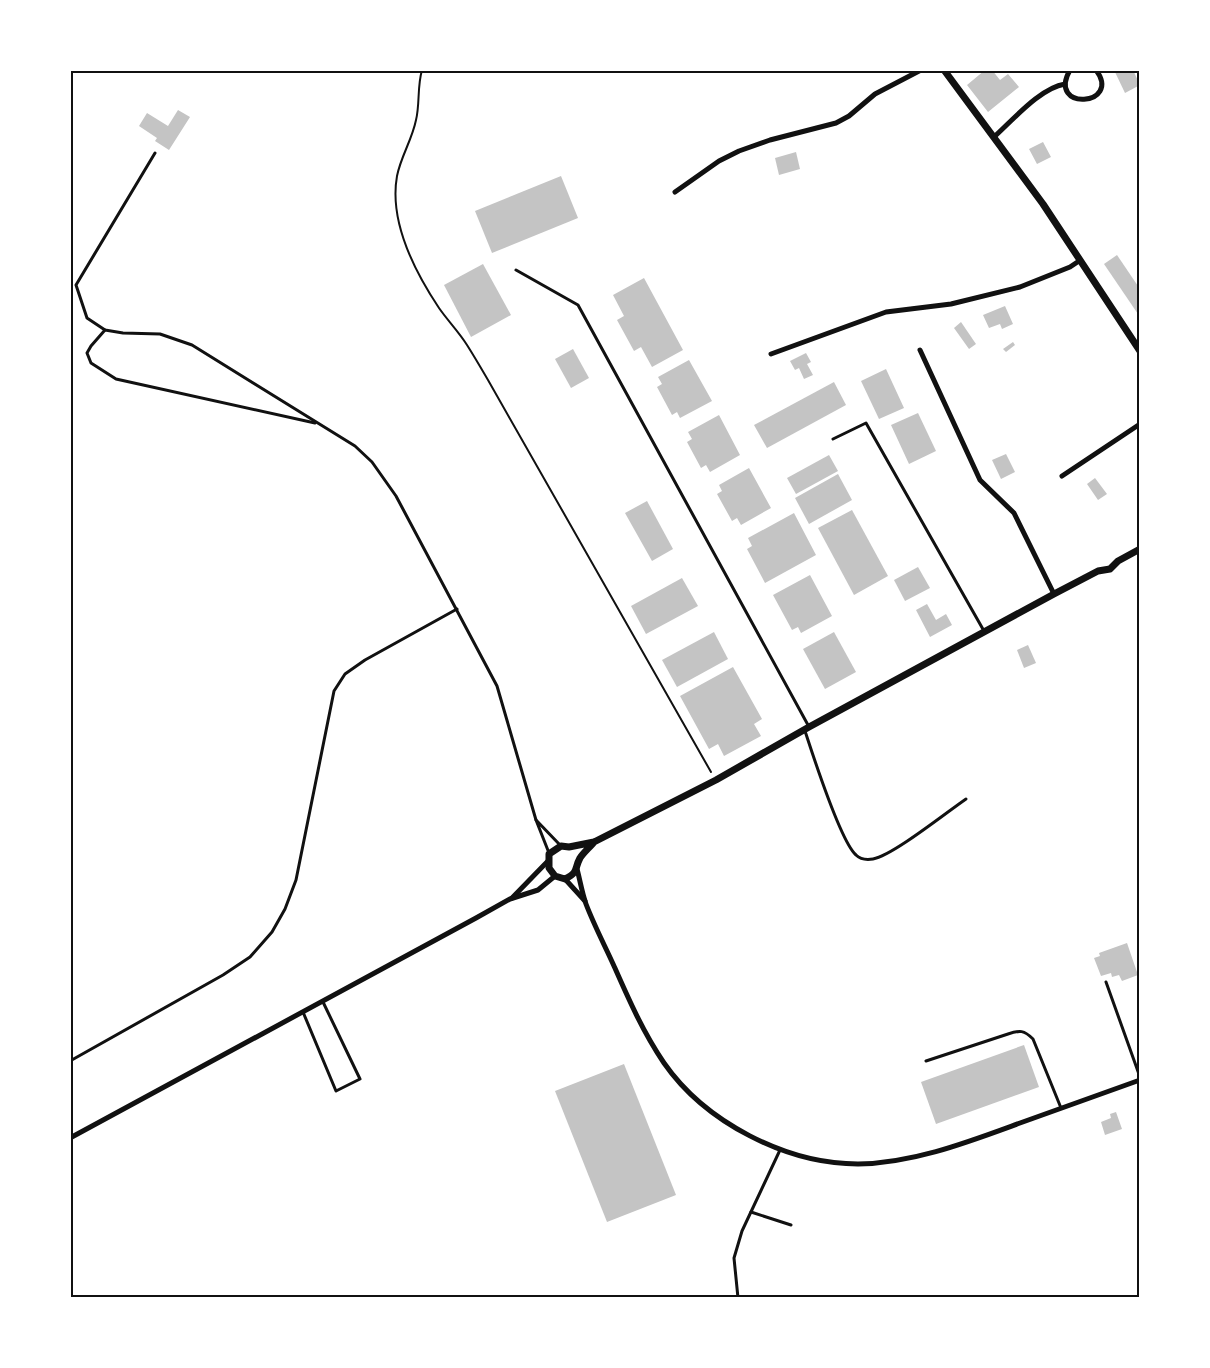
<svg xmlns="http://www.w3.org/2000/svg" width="1210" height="1368" viewBox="0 0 1210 1368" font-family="Inter,sans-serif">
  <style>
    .building { fill: #c4c4c4 }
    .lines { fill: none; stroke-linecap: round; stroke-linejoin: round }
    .path { stroke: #111; stroke-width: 2 }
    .service { stroke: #111; stroke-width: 3 }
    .minor { stroke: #111; stroke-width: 5 }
    .tertiary { stroke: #111; stroke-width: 7 }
    .neatline { fill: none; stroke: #111; stroke-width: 2 }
  </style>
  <rect width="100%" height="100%" fill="#fff"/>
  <g class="building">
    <polygon points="985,70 992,70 1000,80 1008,74 1019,87 988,112 967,85"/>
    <polygon points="1114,70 1133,70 1140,85 1125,93"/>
    <polygon points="178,110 190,117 169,150 155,141 157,138 139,126 147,113 168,126"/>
    <polygon points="1043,142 1051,157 1037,164 1029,149"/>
    <polygon points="796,152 800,169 779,175 775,158"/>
    <polygon points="561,176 578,218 492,253 475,211"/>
    <polygon points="1117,255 1140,289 1140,317 1104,264"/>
    <polygon points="483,264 511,315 471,337 444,285"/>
    <polygon points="644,278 683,350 652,367 641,347 634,351 617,320 624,316 613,295"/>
    <polygon points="1005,306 1013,324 1002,329 1000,324 989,328 983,315"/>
    <polygon points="961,322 976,344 969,349 954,328"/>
    <polygon points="1013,342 1015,345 1006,352 1003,349"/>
    <polygon points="573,349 589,378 571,388 555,359"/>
    <polygon points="806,353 811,362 807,364 813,375 804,379 799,368 795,370 790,361"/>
    <polygon points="689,360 712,401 680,418 677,412 672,415 657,387 662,384 658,377"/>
    <polygon points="886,369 904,408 879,419 861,381"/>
    <polygon points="834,382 846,405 767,448 754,425"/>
    <polygon points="918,413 936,451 909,464 891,425"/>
    <polygon points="719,415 740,455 710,472 706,465 701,468 687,442 692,439 688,432"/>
    <polygon points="1006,454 1015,472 1001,479 992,460"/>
    <polygon points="829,455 838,471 796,494 787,478"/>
    <polygon points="749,468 771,508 741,525 737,518 732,521 717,494 722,491 719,485"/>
    <polygon points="838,474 852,500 809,524 795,498"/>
    <polygon points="1095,478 1107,494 1098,500 1087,484"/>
    <polygon points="647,501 673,549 652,561 625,513"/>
    <polygon points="852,510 888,576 854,595 818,528"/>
    <polygon points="794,513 816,555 765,583 747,549 752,546 748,538"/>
    <polygon points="918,567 930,588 905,601 894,580"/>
    <polygon points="810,575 832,616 801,633 798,627 792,630 773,595"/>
    <polygon points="682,578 698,606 646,634 631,606"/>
    <polygon points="927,604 936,620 946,614 952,625 930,637 916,610"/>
    <polygon points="714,632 728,659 677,687 662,660"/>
    <polygon points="834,632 856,672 825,689 803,649"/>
    <polygon points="1028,645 1036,663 1024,668 1017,650"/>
    <polygon points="733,667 762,719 754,724 761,736 724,756 718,744 709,749 680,696"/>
    <polygon points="1127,943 1138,975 1122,981 1119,975 1112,977 1111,973 1101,976 1094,958 1100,956 1099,953"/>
    <polygon points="1024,1045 1039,1087 936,1124 921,1082"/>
    <polygon points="624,1064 676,1195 607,1222 555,1091"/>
    <polygon points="1116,1112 1122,1129 1105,1135 1101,1122 1111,1118 1110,1114"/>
  </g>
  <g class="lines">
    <path class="path" d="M422,70C417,87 420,104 416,120C412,140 401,156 397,176C389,221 415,272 439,308C448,321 459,332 467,345C474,356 481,368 488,380L711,772"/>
    <g class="service">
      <polyline points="155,153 76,285 87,318 105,330 123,333 160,334 192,345 355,446 372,462 396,496 497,686 536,820"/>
      <polyline points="516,270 578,305 808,725"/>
      <polyline points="105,330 91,346 87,353 91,363 116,379 315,423"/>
      <polyline points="833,439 866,423 984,631"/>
      <path d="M805,731C813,755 840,841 856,855C860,859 867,860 873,859C892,856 947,812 966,799"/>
      <polyline points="549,853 536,820 560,845"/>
      <polyline points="1106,982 1140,1077"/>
      <polyline points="303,1012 336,1091 360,1079 323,1002"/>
      <polyline points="70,1061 223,975 250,957 272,932 285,909 296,880 334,691 345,674 365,660 457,609"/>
      <path d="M926,1061L1008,1034C1020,1030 1024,1030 1033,1039L1061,1108"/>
      <polyline points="751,1212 791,1225"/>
      <polyline points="738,1298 734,1258 742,1231 780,1150"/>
    </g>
    <g class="minor">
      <path d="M1070,70C1046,112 1123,106 1096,70"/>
      <path d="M994,137C1013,120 1040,88 1065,84"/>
      <polyline points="675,192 719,161 739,151 770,140 836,123 849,116 875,94 921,70"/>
      <polyline points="920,350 980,480 1014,513 1054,594"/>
      <polyline points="771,354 886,312 951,304 1020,287 1070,267 1079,261"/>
      <polyline points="1062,476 1140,424"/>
      <path d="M577,869C580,880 582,893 586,904C594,925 605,946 614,966C629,1000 643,1032 664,1063C705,1122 786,1164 858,1164C914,1163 968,1142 1020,1123C1060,1109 1100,1094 1140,1080"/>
      <polyline points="565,879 585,901"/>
      <polyline points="512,898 548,861"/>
      <polyline points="70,1138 476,918 510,899 538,890 555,876"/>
    </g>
    <g class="tertiary">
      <polyline points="944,70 1043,204 1140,351"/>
      <path d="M594,842C590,847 583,853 580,858C574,869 579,872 565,879L555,876L549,868V854L561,846L569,847L594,842L716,780L809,727L1054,594L1098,571L1110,569L1118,561L1140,549"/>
    </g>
  </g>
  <rect width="1210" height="1368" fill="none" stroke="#ffffff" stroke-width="144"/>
  <rect x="72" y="72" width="1066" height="1224" class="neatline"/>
</svg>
